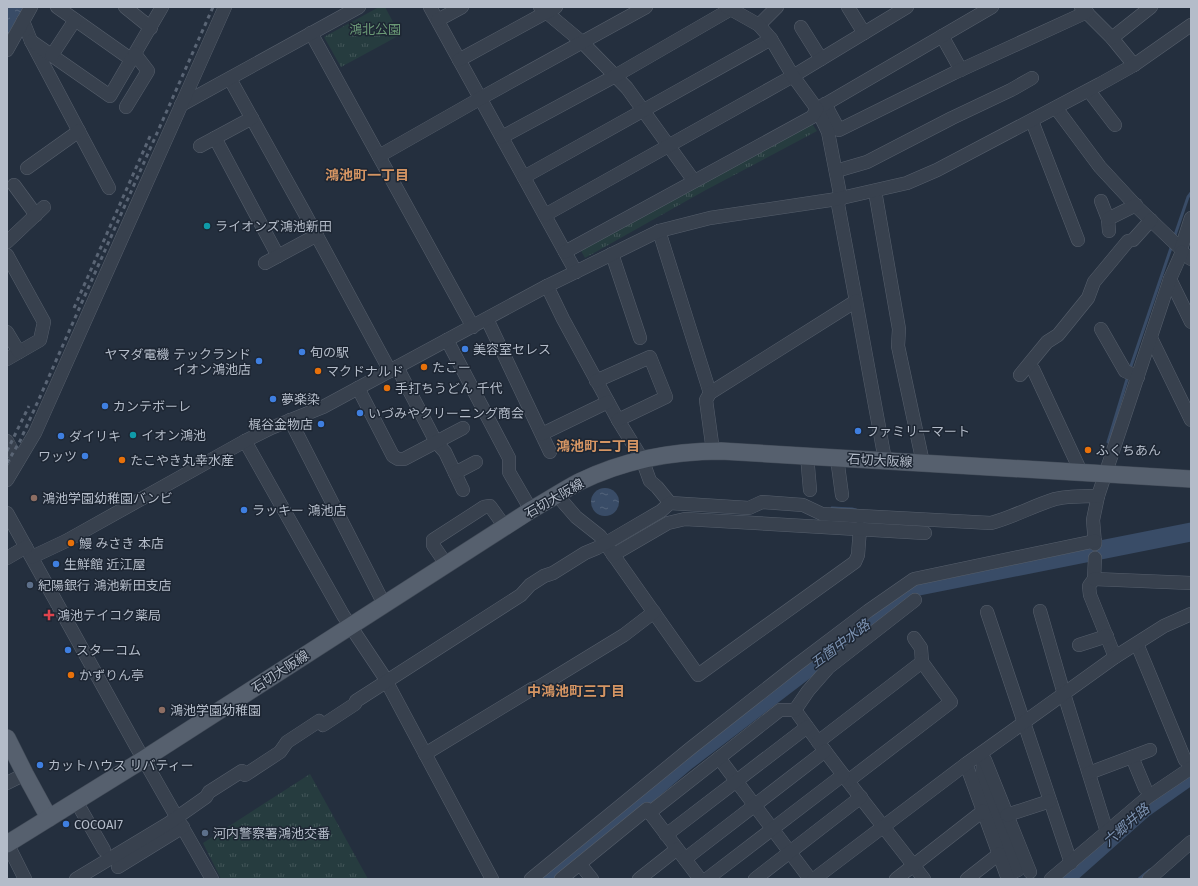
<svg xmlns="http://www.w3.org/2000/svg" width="1198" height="886" viewBox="0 0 1198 886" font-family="'Fira Sans','Noto Sans JP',sans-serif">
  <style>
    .grass { fill: url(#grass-tufts) }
    .water { fill: url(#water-ripples) }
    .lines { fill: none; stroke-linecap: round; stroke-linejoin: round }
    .stream { stroke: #394c67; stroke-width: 3 }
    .river { stroke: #394c67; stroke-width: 19 }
    .minor-casing { stroke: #565f6c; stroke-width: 14 }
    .major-casing { stroke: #414a57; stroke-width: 18 }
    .minor { stroke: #38414e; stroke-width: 13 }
    .major { stroke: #56606e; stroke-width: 17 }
    .rail { stroke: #5a6575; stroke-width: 3; stroke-dasharray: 4 4; stroke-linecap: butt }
    .culture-dot { fill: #0f9aa8; stroke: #1d2633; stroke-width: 1.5 }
    .shop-dot { fill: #3f7fe0; stroke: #1d2633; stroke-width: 1.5 }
    .food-dot { fill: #e8710a; stroke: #1d2633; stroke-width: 1.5 }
    .education-dot { fill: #8d6e63; stroke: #1d2633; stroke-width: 1.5 }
    .service-dot { fill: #5c6f8a; stroke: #1d2633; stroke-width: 1.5 }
    .health-dot { fill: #e0444e; stroke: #1d2633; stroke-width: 1.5 }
    .labels { text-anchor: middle; stroke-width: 3; stroke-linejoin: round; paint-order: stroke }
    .park-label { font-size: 13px; fill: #6b9a76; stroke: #1d2633 }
    .poi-label { font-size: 13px; fill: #b4bcc9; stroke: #1d2633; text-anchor: start }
    .street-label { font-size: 13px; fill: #b4bcc9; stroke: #1d2633 }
    .neighbourhood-label { font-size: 14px; font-weight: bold; fill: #d59563; stroke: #1d2633 }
    .water-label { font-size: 14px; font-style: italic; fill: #7c92b1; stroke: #1d2633 }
  </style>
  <defs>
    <pattern id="grass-tufts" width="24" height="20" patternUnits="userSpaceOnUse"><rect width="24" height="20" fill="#263c3f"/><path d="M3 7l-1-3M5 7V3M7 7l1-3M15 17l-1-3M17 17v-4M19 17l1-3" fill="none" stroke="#435659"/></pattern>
    <pattern id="water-ripples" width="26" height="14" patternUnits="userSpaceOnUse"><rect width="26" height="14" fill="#394c67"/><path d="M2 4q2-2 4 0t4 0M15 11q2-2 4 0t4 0" fill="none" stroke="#53647b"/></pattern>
  </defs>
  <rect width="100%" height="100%" fill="#242f3e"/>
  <g class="grass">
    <polygon points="379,7 385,7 400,35 341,67 324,37"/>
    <polygon points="810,121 817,131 704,191 585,258 580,249"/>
    <polygon points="310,774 368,879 221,879 203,843"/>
  </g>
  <g class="water">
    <polygon points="7,7 24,7 7,36"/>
    <circle cx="605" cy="502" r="14"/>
  </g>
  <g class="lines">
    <g class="stream">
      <polyline points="1174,238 1188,197 1191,193"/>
      <polyline points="1130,369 1172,245"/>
      <polyline points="1108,442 1128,376"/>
      <polyline points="832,508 852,509 856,510"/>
      <polyline points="1139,879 1150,870"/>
    </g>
    <g class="river">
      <polyline points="547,879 685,762 914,587 1191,532"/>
      <polyline points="1064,879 1144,808 1188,777"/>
    </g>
    <g class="minor-casing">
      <g id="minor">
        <polyline points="57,7 132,60"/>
        <polyline points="125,7 151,28"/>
        <polyline points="430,7 576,272"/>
        <polyline points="540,7 583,43 627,88 694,181"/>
        <polyline points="848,7 864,33"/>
        <polyline points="1081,7 1112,38 1134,65"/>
        <polyline points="438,20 462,7"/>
        <polyline points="23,21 31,41 109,188"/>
        <polyline points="759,25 777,7"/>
        <polyline points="801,27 821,59"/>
        <polyline points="311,33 473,327"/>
        <polyline points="942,36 961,70"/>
        <polyline points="1112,38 1151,7"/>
        <polyline points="31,41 110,96 162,7"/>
        <polyline points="7,50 31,7"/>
        <polyline points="52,55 75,20"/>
        <polyline points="459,60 556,7"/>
        <polyline points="230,79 304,212 390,371"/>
        <polyline points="1089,91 1115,125"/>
        <polyline points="825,104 839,130 954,73 1087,12"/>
        <polyline points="181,105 359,7"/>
        <polyline points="126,107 148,71 135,54"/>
        <polyline points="1056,108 1100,167 1138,208 1181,249 1182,252 1191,259"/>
        <polyline points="1032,121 1078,240"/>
        <polyline points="502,137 615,76 731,9"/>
        <polyline points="215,138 278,256"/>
        <polyline points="200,146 252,118"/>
        <polyline points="379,156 481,98 646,7"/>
        <polyline points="27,168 79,131"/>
        <polyline points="836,171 867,162 952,118 1011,90 1032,78"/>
        <polyline points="524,177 771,39"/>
        <polyline points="14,185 36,215"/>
        <polyline points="875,191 899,329 898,346 923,463"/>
        <polyline points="841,199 828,132 817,109 992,7"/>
        <polyline points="1101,201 1108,219 1109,231"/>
        <polyline points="545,215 793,76 907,7"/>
        <polyline points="1108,219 1136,205"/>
        <polyline points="659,231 710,393 856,301 837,199"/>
        <polyline points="7,242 44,207"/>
        <polyline points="1181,249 1191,218"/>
        <polyline points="565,252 812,117 817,109 793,76 771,39 759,25 727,7"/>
        <polyline points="612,254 640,338"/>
        <polyline points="7,255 44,322 40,340 7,359"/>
        <polyline points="265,263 317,235"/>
        <polyline points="1170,279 1191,322"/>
        <polyline points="547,286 563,319 618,420 642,459 650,481 657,487 670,503"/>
        <polyline points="856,301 885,460"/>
        <polyline points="487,319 550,452"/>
        <polyline points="1101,329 1125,371 1138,377"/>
        <polyline points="7,332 19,352"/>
        <polyline points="1151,338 1191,420"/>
        <polyline points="447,340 509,458 509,472 531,510"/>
        <polyline points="397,367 436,442 445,452 463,490"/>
        <polyline points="1033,369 1081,472"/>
        <polyline points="1020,375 1047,342 1058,335 1088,298 1094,282 1128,241 1133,240 1151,220"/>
        <polyline points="596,381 650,357 666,397 618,420"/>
        <polyline points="358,388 393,456 398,459 404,459 463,428"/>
        <polyline points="710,393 706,400 713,451"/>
        <polyline points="290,420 384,604"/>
        <polyline points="542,434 608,402"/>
        <polyline points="7,441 18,461"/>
        <polyline points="245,441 343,615 383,675 492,879"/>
        <polyline points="807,455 810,490"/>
        <polyline points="837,458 842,495"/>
        <polyline points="455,473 476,462"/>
        <polyline points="7,480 35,433 225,7"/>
        <polyline points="557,495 576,517 600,536 698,675 855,562 858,555 860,528"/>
        <polyline points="7,513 136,746 212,879"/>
        <polyline points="1095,544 1093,520 1098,496 1170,279 1182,252"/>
        <polyline points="613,555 668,523 685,519 925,533"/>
        <polyline points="32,557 66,541 245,441 271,428 323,407 547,286 659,231 710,218 837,199 907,183 937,170 1100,84 1134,65 1191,25"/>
        <polyline points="7,558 26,547"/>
        <polyline points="1095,558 1094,579 1089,586 1090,595 1115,657"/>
        <polyline points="446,564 433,545 433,540 484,507 490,506 505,527"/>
        <polyline points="1094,579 1191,583"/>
        <polyline points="1040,611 1064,694 1107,832"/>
        <polyline points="987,612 1071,863"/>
        <polyline points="914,638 921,648 922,662"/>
        <polyline points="1137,644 1185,760"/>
        <polyline points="1079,645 1107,636"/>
        <path d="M795,710C836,768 881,823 924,879"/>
        <polyline points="795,710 808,691 829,667 915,600"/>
        <polyline points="818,742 922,662 951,702 848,781"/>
        <polyline points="425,754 532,689 539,687 624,635 654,612"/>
        <polyline points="980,755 983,764 982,779 1018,870 1007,875"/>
        <polyline points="1132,757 1145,788"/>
        <polyline points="719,758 810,879"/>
        <polyline points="985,760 1030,872"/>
        <polyline points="966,764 1008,879"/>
        <polyline points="1089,773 1150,750"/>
        <polyline points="7,783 25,774"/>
        <polyline points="76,801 104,850"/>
        <polyline points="649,813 780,710 795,710"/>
        <polyline points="1007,815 1050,801"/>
        <polyline points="666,835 807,727"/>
        <polyline points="7,843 25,879"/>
        <polyline points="685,859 825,751"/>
        <polyline points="580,864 592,879"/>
        <polyline points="118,867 183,827"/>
        <path d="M76,879L169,823L206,797L209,792L242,771L245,775L280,752L287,742L319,721L323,725L355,704L356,701L521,595L530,585L544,576L553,573L585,553L597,548L613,539L661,511L670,503L749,508L762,502L803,505L822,514L991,523C1013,517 1033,506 1055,499C1068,496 1085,496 1098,496"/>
        <polyline points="531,879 691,748 794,667 868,611 914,579 1095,541"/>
        <polyline points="561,879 647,809 700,879"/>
        <polyline points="639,879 677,849"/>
        <polyline points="707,879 843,775"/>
        <polyline points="755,879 861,797"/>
        <polyline points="814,879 966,764 1115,657 1164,626 1191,614"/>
        <polyline points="896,879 983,811"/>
        <polyline points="967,879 999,854"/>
        <polyline points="1051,879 1148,797 1191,768"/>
        <polyline points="1149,879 1191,842"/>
      </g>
    </g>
    <g class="major-casing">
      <g id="major">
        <polyline points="7,738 25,774 49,818"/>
        <path d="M7,844L144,759L531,510C547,501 562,491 579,482C624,460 671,451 721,451L1191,479"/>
      </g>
    </g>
    <use href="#minor" class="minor"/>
    <use href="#major" class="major"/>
    <g class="rail">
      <polyline points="74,308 151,134"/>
      <polyline points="7,451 29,406"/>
      <polyline points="7,463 20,441 39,399 213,7"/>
    </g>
  </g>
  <g class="culture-dot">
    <circle cx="207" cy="226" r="4"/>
    <circle cx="133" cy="435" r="4"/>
  </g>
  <g class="shop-dot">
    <circle cx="465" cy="349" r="4"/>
    <circle cx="302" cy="352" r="4"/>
    <circle cx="259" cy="361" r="4"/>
    <circle cx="273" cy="399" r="4"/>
    <circle cx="105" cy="406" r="4"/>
    <circle cx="360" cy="413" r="4"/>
    <circle cx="321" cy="424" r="4"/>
    <circle cx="858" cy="431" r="4"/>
    <circle cx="61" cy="436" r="4"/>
    <circle cx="85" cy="456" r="4"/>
    <circle cx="244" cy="510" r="4"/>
    <circle cx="56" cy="564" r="4"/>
    <circle cx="68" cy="650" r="4"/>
    <circle cx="40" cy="765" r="4"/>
    <circle cx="66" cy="824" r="4"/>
  </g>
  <g class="food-dot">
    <circle cx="424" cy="367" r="4"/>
    <circle cx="318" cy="371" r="4"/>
    <circle cx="387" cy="388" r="4"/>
    <circle cx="1088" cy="450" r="4"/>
    <circle cx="122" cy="460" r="4"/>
    <circle cx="71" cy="543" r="4"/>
    <circle cx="71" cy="675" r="4"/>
  </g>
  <g class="education-dot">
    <circle cx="34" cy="498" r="4"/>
    <circle cx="162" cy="710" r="4"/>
  </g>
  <g class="service-dot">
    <circle cx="30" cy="585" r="4"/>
    <circle cx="205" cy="833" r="4"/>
  </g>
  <path class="health-dot" d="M47 609h4v4h4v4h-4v4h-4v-4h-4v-4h4z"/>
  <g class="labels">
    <g class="park-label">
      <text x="375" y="34">鴻北公園</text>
    </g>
    <g class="poi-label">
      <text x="215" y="231">ライオンズ鴻池新田</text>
      <text x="473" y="354">美容室セレス</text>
      <text x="310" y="357">旬の駅</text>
      <text x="251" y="359" text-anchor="end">ヤマダ電機 テックランド<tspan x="251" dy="15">イオン鴻池店</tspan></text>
      <text x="432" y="372">たこー</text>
      <text x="326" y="376">マクドナルド</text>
      <text x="395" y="393">手打ちうどん 千代</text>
      <text x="281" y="404">夢楽染</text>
      <text x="113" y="411">カンテボーレ</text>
      <text x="368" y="418">いづみやクリーニング商会</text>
      <text x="313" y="429" text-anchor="end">梶谷金物店</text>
      <text x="866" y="436">ファミリーマート</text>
      <text x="141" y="440">イオン鴻池</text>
      <text x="69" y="441">ダイリキ</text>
      <text x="1096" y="455">ふくちあん</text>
      <text x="77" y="461" text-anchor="end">ワッツ</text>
      <text x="130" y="465">たこやき丸幸水産</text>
      <text x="42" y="503">鴻池学園幼稚園バンビ</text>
      <text x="252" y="515">ラッキー 鴻池店</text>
      <text x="79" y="548">鰻 みさき 本店</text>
      <text x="64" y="569">生鮮館 近江屋</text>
      <text x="38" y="590">紀陽銀行 鴻池新田支店</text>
      <text x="57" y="620">鴻池テイコク薬局</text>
      <text x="76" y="655">スターコム</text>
      <text x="79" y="680">かずりん亭</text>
      <text x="170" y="715">鴻池学園幼稚園</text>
      <text x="48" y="770">カットハウス リバティー</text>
      <text x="74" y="829">COCOAI7</text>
      <text x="213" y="838">河内警察署鴻池交番</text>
    </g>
    <g class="street-label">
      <text transform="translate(880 460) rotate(3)" y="5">石切大阪線</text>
      <text transform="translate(554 498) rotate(-30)" y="5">石切大阪線</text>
      <text transform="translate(280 671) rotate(-33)" y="5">石切大阪線</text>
    </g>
    <g class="neighbourhood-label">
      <text x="367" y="180">鴻池町一丁目</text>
      <text x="598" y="451">鴻池町二丁目</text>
      <text x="576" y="696">中鴻池町三丁目</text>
    </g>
    <g class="water-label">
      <text transform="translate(840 644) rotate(-37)" y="5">五箇中水路</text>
      <text transform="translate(1126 825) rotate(-41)" y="5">六郷井路</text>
    </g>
  </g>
  <rect width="1198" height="886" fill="none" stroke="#b4bcc9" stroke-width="16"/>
</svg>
